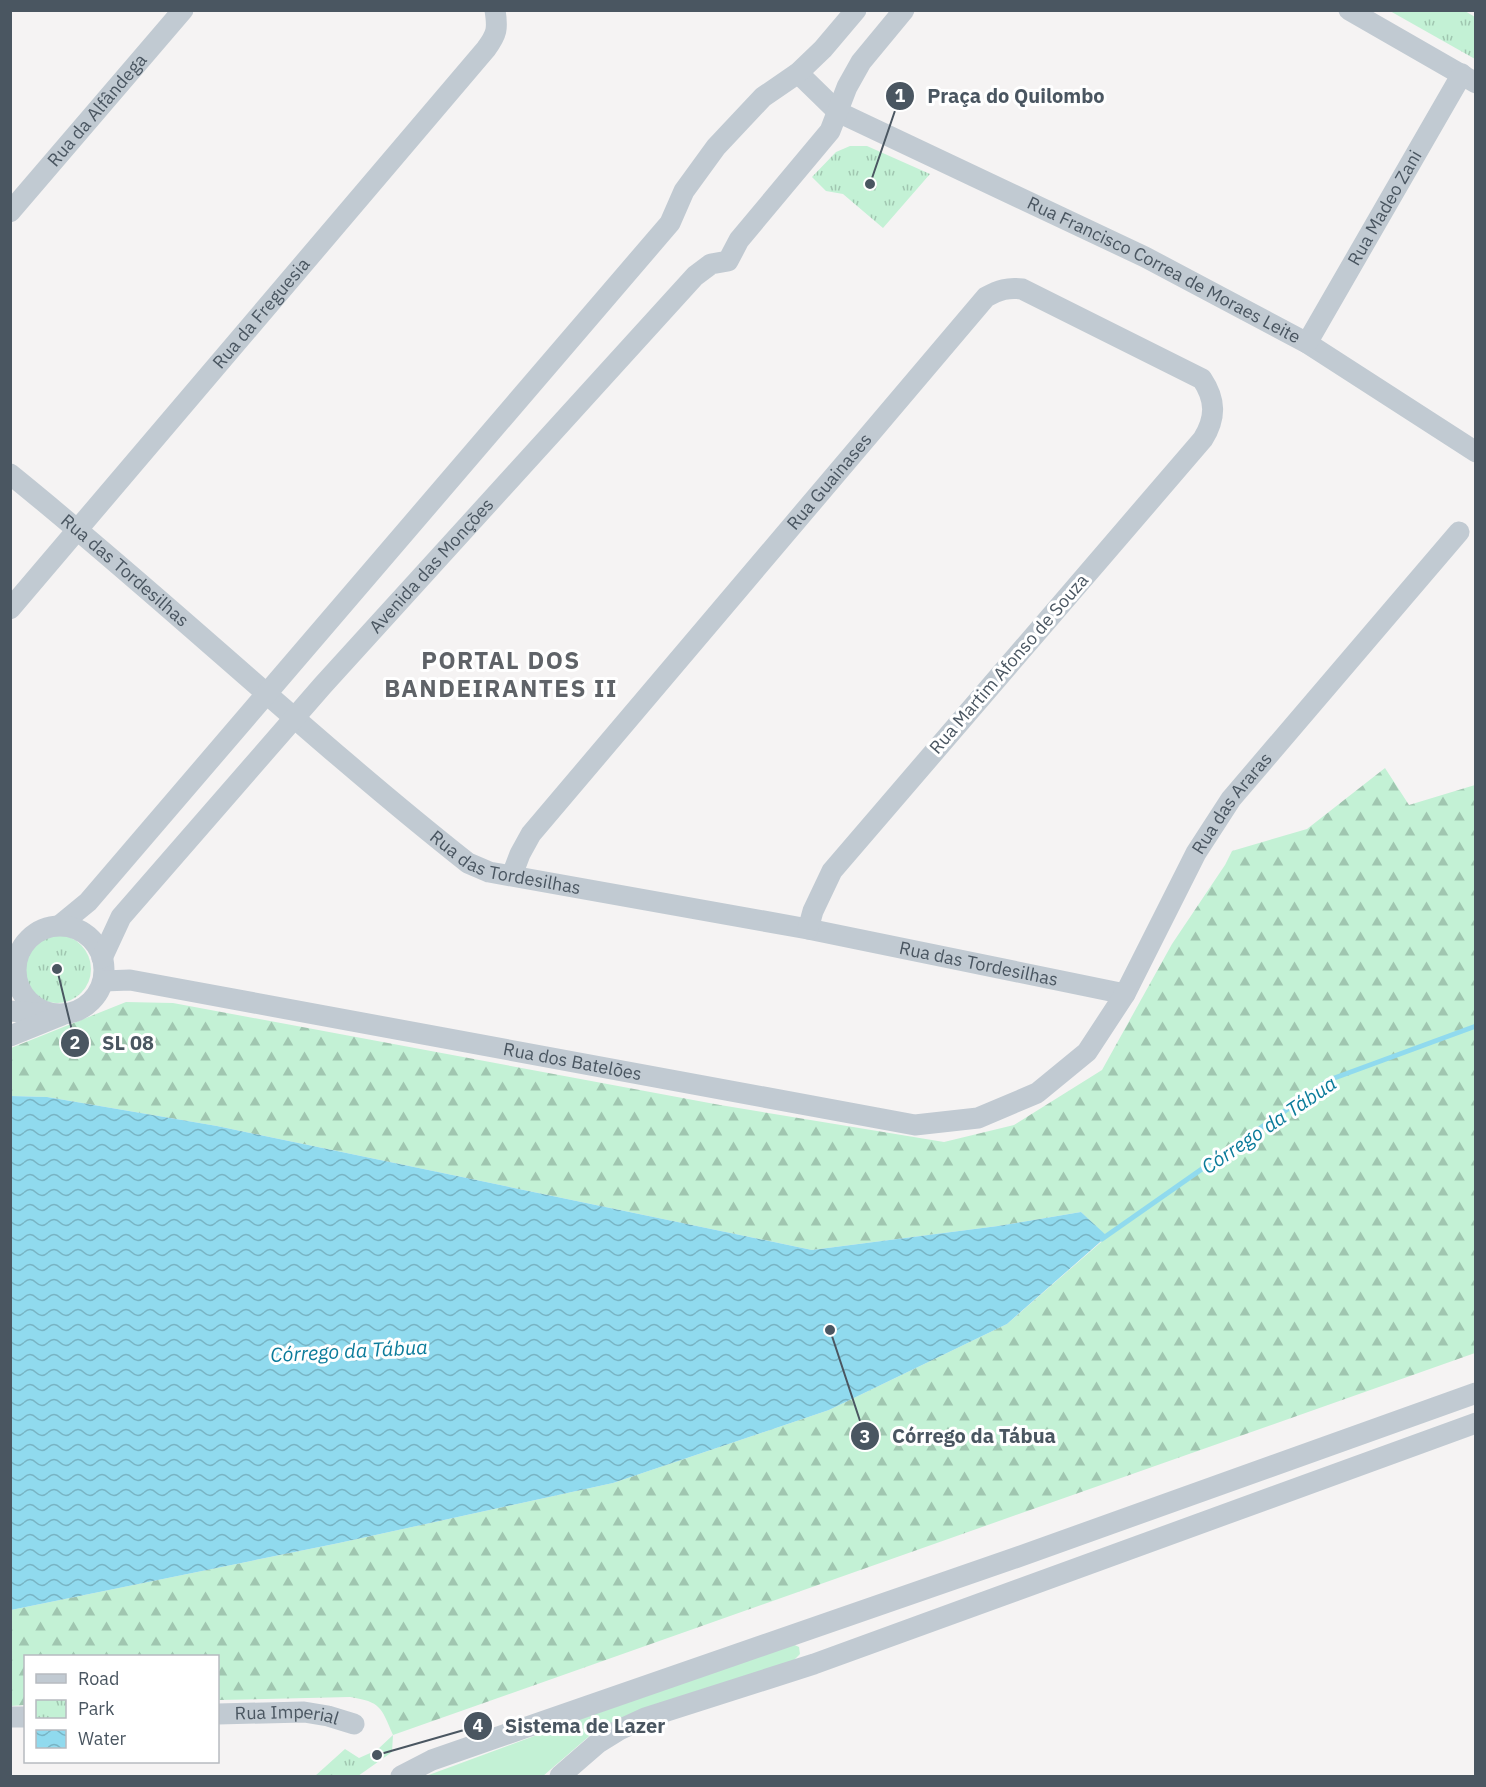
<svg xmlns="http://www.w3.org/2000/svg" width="1486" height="1787" viewBox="0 0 1486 1787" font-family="'IBM Plex Sans',sans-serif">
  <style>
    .green { fill: #c3f1d5 }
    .forest { fill: url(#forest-firs) }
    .park { fill: url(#park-tufts) }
    .water { fill: url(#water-waves) }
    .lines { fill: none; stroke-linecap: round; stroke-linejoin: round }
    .stream { stroke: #90daee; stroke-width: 5 }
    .minor { stroke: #c1cad2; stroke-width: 21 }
    .labels { text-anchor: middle; stroke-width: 6; stroke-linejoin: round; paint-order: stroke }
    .street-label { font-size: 18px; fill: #4a5661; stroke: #fff }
    .water-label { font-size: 20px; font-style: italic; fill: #0c7c9b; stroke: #fff }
    .district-label { font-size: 24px; font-weight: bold; letter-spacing: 1.5px; fill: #5f6368; stroke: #fff }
    .leader { fill: none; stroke: #4a5661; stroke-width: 2 }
    .callout-dot { fill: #4a5661; stroke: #fff; stroke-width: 2 }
    .mark-label { font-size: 18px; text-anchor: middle; font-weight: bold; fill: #fff }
    .callout-label { font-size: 20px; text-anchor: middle; font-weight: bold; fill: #4a5661; stroke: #fff; stroke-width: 6; stroke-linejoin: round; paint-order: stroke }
  </style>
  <defs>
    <pattern id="forest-firs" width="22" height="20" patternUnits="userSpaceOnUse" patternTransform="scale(1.5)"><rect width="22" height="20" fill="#c3f1d5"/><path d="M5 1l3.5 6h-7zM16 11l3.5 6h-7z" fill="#a0c6b0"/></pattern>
    <pattern id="park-tufts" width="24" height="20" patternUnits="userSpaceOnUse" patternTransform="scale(1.5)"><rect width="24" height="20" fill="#c3f1d5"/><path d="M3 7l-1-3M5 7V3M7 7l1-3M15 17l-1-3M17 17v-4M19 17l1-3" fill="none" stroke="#a0c6b0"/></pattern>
    <pattern id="water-waves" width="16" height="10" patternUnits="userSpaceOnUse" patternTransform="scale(1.5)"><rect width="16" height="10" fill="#90daee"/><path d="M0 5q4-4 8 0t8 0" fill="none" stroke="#78b4c4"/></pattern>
  </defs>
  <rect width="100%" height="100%" fill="#f5f3f3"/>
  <polygon class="green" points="788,1642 799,1647 800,1654 793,1661 618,1719 594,1732 543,1776 426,1776"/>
  <path class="forest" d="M1385,768L1409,805L1475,785V1353L393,1735C381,1707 381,1702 350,1697L218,1700V1656H26L25,1705L11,1706V1610L339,1543L613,1483L829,1410L1007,1324L1107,1237L1081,1212L998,1226L812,1250L217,1126L47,1097L11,1096V1048L126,1002L173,1003L720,1105L944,1142L1014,1125L1102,1070L1172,944L1225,865L1232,851L1307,829Z"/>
  <g class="park">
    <polygon points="1390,11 1465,11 1475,17 1475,59"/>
    <polygon points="850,146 867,146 930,174 883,228 843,194 826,191 812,177 836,152"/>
    <circle cx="57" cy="969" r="34"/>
    <polygon points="393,1735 392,1752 358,1776 315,1776 345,1749 359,1758 377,1750"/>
  </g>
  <polygon class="water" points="11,1096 47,1097 217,1126 812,1250 998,1226 1081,1212 1107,1236 1007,1324 829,1410 613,1483 339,1543 11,1610"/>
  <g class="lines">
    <polyline class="stream" points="1102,1239 1329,1080 1476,1026"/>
    <g class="minor">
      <polyline points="1349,10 1476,83"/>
      <path id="s1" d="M798,73L838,112L1145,257L1307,343L1476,452"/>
      <path id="s2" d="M10,212L183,10"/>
      <path id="s3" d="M1307,343L1462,74"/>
      <path id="s4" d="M10,474C166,600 311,739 468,863L489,872L808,929L1125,994"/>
      <path id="s5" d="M10,609L486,49C497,34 498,29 495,10"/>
      <path id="s6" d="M512,875L520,854L531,834L986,297C999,290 1008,287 1022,289L1202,379C1216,400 1216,418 1203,439L832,871L813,911L808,929"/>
      <polyline points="60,925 88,902 670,223 684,191 716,147 763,97 798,73 823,49 856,10"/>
      <circle cx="60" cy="970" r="44"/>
      <path id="s7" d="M102,958L121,917L323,685L695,276L711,264L728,261L739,240L830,131L847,87L861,62L904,10"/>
      <path id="s8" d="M103,981L130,980L915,1125L978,1118L1037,1093L1087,1052L1125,994L1196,853L1231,799L1459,532"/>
      <polyline points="10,1011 46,1014"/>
      <polyline points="10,1036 62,1015"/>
      <path id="s9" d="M218,1714L304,1712L328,1716L354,1724"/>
      <polyline points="10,1717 26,1717"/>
      <polyline points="401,1776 432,1760 1015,1558 1476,1393"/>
      <polyline points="560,1776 598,1743 619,1730 645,1718 814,1664 1476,1423"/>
    </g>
  </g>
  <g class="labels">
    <g class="street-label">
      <text dy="6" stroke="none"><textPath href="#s2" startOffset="134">Rua da Alfândega</textPath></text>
      <text dy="6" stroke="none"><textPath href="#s3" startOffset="156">Rua Madeo Zani</textPath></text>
      <text dy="6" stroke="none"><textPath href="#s1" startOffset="418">Rua Francisco Correa de Moraes Leite</textPath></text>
      <text dy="6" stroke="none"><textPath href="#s5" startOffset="388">Rua da Freguesia</textPath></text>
      <text dy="6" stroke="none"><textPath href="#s6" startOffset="507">Rua Guainases</textPath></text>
      <text dy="6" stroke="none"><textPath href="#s7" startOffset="514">Avenida das Monções</textPath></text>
      <text dy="6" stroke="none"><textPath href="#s4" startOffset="150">Rua das Tordesilhas</textPath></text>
      <text transform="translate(1009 664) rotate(-49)" y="6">Rua Martim Afonso de Souza</text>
      <text dy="6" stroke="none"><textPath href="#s8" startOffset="1306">Rua das Araras</textPath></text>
      <text dy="6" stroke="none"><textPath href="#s4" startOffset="636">Rua das Tordesilhas</textPath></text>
      <text dy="6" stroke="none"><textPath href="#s4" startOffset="1122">Rua das Tordesilhas</textPath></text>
      <text dy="6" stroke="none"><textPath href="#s8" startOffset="477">Rua dos Batelões</textPath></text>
      <text dy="6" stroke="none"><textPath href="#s9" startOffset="69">Rua Imperial</textPath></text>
    </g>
    <g class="water-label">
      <text transform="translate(1269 1125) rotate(-34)" y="7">Córrego da Tábua</text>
      <text transform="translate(349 1351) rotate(-3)" y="7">Córrego da Tábua</text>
    </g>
    <g class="district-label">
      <text x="501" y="669">PORTAL DOS<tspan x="501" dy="28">BANDEIRANTES II</tspan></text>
    </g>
  </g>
  <path class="leader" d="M870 184L900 96M57 969L75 1043M830 1330L865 1436M377 1755L478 1726"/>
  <g class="callout-dot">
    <circle cx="870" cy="184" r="6"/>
    <circle cx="57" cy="969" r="6"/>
    <circle cx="830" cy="1330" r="6"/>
    <circle cx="377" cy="1755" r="6"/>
    <circle cx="900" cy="96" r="15"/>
    <circle cx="75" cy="1043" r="15"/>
    <circle cx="865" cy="1436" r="15"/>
    <circle cx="478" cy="1726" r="15"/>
  </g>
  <g class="mark-label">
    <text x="900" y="102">1</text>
    <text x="75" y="1049">2</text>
    <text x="865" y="1443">3</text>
    <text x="478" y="1732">4</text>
  </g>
  <g class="callout-label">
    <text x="1016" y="103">Praça do Quilombo</text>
    <text x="128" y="1050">SL 08</text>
    <text x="974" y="1443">Córrego da Tábua</text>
    <text x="585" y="1733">Sistema de Lazer</text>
  </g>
  <rect width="1486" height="1787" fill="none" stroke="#4a5661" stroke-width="24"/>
  <rect x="24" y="1655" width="195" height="108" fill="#ffffff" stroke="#b7bbc0" stroke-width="1.5"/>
  <rect x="36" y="1674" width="30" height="9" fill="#c1cad2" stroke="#b7bbc0" stroke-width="1.5"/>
  <text x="78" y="1685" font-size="18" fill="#4a5661">Road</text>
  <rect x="36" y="1700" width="30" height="18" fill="url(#park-tufts)" stroke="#b7bbc0" stroke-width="1.5"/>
  <text x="78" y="1715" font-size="18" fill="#4a5661">Park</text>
  <rect x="36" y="1730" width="30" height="18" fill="url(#water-waves)" stroke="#b7bbc0" stroke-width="1.5"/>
  <text x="78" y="1745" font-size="18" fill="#4a5661">Water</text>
</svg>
